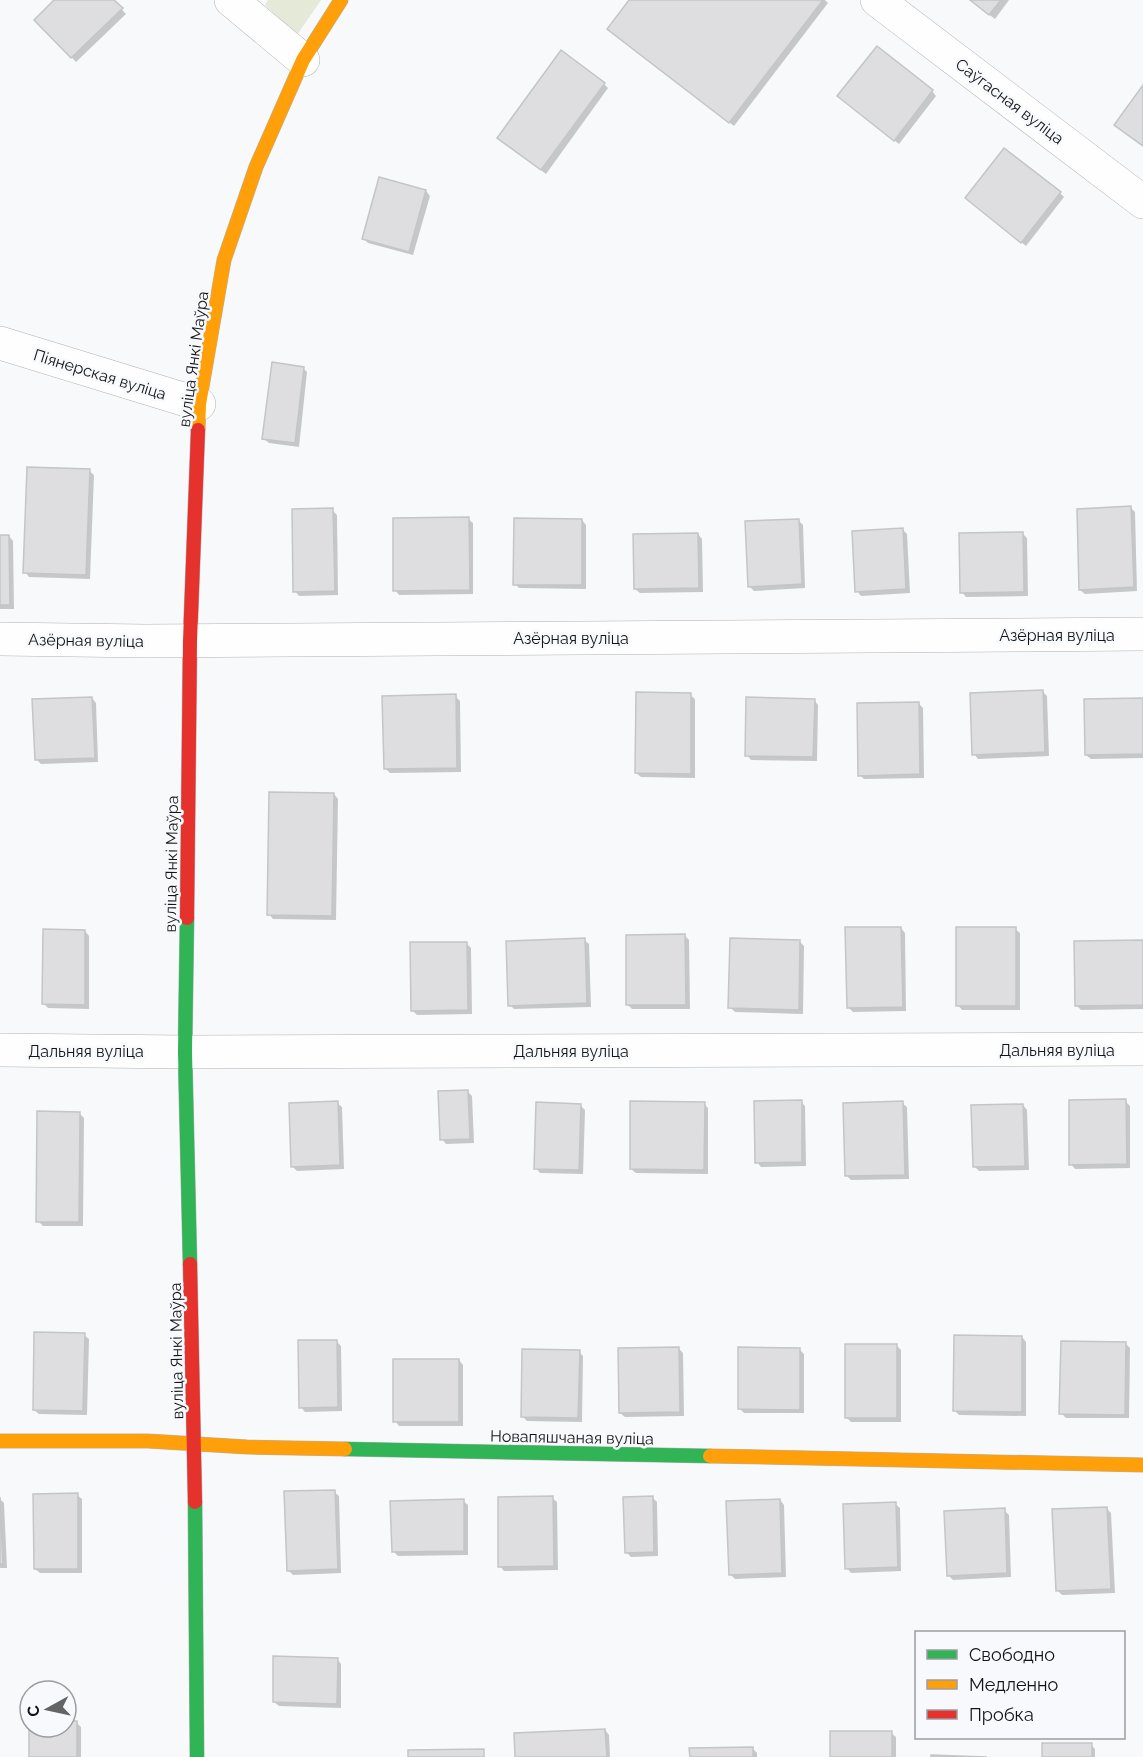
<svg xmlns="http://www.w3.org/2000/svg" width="1143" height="1757" viewBox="0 0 1143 1757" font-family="Raleway,sans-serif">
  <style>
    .green { fill: #e5e9d8 }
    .shadow { fill: #0003 }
    .building { fill: #dedee0; stroke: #c4c5c6; stroke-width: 1.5 }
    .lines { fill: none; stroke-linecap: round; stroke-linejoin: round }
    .street-casing { stroke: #b2b2b4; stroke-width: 34 }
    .fast-casing { stroke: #b2b2b4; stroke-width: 15 }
    .slow-casing { stroke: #b2b2b4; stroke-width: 15 }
    .jam-casing { stroke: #b2b2b4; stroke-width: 15 }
    .street { stroke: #fefefe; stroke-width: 33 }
    .fast { stroke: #30b455; stroke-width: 14 }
    .slow { stroke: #ff9f0a; stroke-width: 14 }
    .jam { stroke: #e5322d; stroke-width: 14 }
    .labels { text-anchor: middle; stroke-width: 5; stroke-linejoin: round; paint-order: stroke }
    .street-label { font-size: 16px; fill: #141416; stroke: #f7f9fc }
  </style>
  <rect width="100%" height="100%" fill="#f8f9fb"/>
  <polygon class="green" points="268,0 321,0 297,35 265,5"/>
  <g class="shadow">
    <polygon points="57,0 113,0 126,14 76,62 36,20"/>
    <polygon points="631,0 825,0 828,3 734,126 613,33"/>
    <polygon points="970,0 1009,0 995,19"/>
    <polygon points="604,84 608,88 546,174 498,138"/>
    <polygon points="932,91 936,96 899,144 844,101"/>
    <polygon points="426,191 430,196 413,255 368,243 364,239"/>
    <polygon points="1060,193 1064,197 1026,246 971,202"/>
    <polygon points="303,368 307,372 299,447 269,443 264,439"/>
    <polygon points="89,471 94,475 90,579 29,577 25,572"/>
    <polygon points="1131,508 1135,512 1137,591 1085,594 1080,590"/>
    <polygon points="332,510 337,515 338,595 299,596 295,591"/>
    <polygon points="468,519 473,523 473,594 399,595 395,590"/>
    <polygon points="582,520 586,525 586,589 519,588 515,584"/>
    <polygon points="798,520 803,525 805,588 754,591 749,586"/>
    <polygon points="902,529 907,534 910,593 861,596 857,591"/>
    <polygon points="1022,533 1027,538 1028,596 966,597 962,592"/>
    <polygon points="698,534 702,539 703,592 640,593 635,589"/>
    <polygon points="0,536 9,536 13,541 14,609 0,609"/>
    <polygon points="1042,691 1047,696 1049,756 978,759 974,754"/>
    <polygon points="690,695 695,699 695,778 641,777 636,773"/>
    <polygon points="455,696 460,701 461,772 390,773 385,768"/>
    <polygon points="92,698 96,703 98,762 41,764 36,759"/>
    <polygon points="814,700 818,705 817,761 751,760 747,755"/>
    <polygon points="1143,700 1143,758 1091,759 1086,755"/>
    <polygon points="919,704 923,708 924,778 864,779 860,775"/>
    <polygon points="334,794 338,799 336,920 273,919 269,914"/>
    <polygon points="901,928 905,933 906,1011 853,1012 848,1007"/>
    <polygon points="1015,929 1020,933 1020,1010 962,1010 958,1005"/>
    <polygon points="85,931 89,936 89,1009 48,1008 44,1004"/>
    <polygon points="685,936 689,940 690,1009 632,1009 628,1005"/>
    <polygon points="584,940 589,944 591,1007 514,1009 510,1005"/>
    <polygon points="799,941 804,946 803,1014 735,1012 730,1007"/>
    <polygon points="1143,941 1143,1009 1081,1010 1077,1006"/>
    <polygon points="466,943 471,948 472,1014 417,1015 412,1010"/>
    <polygon points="467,1091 472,1096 474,1143 446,1144 442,1139"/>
    <polygon points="1125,1101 1130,1106 1130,1168 1075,1169 1071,1164"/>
    <polygon points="801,1102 805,1106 806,1166 761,1167 757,1162"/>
    <polygon points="337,1103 342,1107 344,1169 297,1171 292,1166"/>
    <polygon points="902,1103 907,1107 909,1179 851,1180 847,1176"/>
    <polygon points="704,1104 708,1108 708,1174 636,1173 631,1169"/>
    <polygon points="580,1105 585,1110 583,1174 540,1173 536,1168"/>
    <polygon points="1023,1105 1027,1110 1029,1170 979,1171 974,1166"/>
    <polygon points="79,1113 84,1118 83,1226 43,1226 38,1221"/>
    <polygon points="84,1335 89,1339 87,1415 39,1414 34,1410"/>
    <polygon points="1022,1337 1026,1342 1026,1416 959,1415 955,1411"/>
    <polygon points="336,1341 341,1346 342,1411 305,1412 301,1407"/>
    <polygon points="1125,1343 1130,1348 1129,1418 1066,1418 1061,1413"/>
    <polygon points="897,1346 901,1350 901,1422 851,1422 847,1418"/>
    <polygon points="678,1348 683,1353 684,1416 625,1417 620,1413"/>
    <polygon points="800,1350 804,1354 804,1413 744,1413 739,1408"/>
    <polygon points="579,1352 583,1356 582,1422 527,1421 522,1416"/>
    <polygon points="459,1360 463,1365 463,1426 399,1426 395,1421"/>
    <polygon points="334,1492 339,1496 341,1573 293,1575 288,1570"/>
    <polygon points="77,1495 82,1499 82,1573 40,1573 35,1569"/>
    <polygon points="652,1497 657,1502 658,1556 631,1557 626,1552"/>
    <polygon points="552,1498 557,1502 558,1570 504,1571 500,1566"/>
    <polygon points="0,1499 4,1503 7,1568 0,1568"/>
    <polygon points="780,1500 784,1505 786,1577 735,1579 730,1574"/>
    <polygon points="463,1501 468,1505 468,1555 398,1556 393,1551"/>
    <polygon points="895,1504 900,1508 901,1571 851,1573 847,1568"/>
    <polygon points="1107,1509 1111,1513 1115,1593 1062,1595 1057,1590"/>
    <polygon points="1004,1510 1009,1515 1011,1577 953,1580 948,1575"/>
    <polygon points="337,1659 341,1664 341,1708 279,1706 274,1702"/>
    <polygon points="66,1722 76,1722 81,1727 81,1757 31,1757 31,1727 66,1727"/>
    <polygon points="605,1730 609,1735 610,1757 516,1757"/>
    <polygon points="891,1733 896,1737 896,1757 832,1757"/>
    <polygon points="1091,1745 1095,1749 1095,1757 1043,1757"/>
    <polygon points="752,1748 757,1753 757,1757 691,1757"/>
  </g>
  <g class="building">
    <polygon points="54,0 114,0 123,8 71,58 34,20"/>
    <polygon points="629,0 823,0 729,123 607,29"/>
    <polygon points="970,0 1001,0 989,15"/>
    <polygon points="877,46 933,90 894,141 837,96"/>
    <polygon points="561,50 605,83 541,170 497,138"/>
    <polygon points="1143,85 1143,146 1114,125"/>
    <polygon points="1004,148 1061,192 1021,243 965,198"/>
    <polygon points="379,177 426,190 409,252 362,239"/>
    <polygon points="272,362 304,367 295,443 262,439"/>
    <polygon points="27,467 90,469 86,575 23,573"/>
    <polygon points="1131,506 1134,587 1079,590 1077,509"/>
    <polygon points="333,508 335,591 293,592 292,509"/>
    <polygon points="469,517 470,590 393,591 393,518"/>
    <polygon points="514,518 582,519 582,585 513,585"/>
    <polygon points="799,519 802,584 748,587 745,521"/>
    <polygon points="903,528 906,589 855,592 852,531"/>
    <polygon points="1023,532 1024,592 960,593 959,533"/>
    <polygon points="698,533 699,588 634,589 633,534"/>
    <polygon points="0,535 9,535 10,605 0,605"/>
    <polygon points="1043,690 1045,752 972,755 970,693"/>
    <polygon points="636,692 691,693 691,774 635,773"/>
    <polygon points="456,694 457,768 384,769 382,696"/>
    <polygon points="92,697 95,758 35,760 32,699"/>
    <polygon points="746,697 815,699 813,757 745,756"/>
    <polygon points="1143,698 1143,754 1085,755 1084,699"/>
    <polygon points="919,702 920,774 858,776 857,703"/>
    <polygon points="269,792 334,793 332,916 267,915"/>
    <polygon points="845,927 901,927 903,1007 847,1008"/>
    <rect x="956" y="927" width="60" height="79"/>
    <polygon points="43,929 85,930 85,1005 42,1004"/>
    <polygon points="685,934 686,1005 626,1005 626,935"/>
    <polygon points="585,938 587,1003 508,1006 506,941"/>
    <polygon points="730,938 800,940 799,1010 728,1008"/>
    <polygon points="1143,940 1143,1005 1075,1006 1074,941"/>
    <polygon points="410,942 467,942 468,1010 411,1011"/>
    <polygon points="468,1090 470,1139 440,1140 438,1091"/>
    <polygon points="1126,1099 1127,1164 1069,1165 1069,1100"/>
    <polygon points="802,1100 802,1162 755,1163 754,1101"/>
    <polygon points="338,1101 340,1165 291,1167 289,1103"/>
    <polygon points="630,1101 705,1102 704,1170 630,1169"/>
    <polygon points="903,1101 905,1175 845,1176 843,1103"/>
    <polygon points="536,1102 581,1104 579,1170 534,1169"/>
    <polygon points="1023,1104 1025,1166 973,1167 971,1105"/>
    <polygon points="37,1111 80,1112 79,1222 36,1222"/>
    <polygon points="34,1332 85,1333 83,1411 33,1410"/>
    <polygon points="954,1335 1022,1336 1022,1412 953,1411"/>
    <polygon points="298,1340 337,1340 338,1407 299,1408"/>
    <polygon points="1061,1341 1126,1342 1125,1415 1059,1414"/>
    <rect x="845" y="1344" width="52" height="74"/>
    <polygon points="679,1347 680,1412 619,1413 618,1348"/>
    <polygon points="738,1347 800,1348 800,1410 738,1409"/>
    <polygon points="522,1349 580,1350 578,1418 521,1417"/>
    <rect x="393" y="1359" width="66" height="63"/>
    <polygon points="335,1490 338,1569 287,1571 284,1491"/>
    <polygon points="78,1493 78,1569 34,1569 33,1494"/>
    <polygon points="553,1496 554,1566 498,1567 498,1497"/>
    <polygon points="653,1496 654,1552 625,1553 623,1497"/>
    <polygon points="0,1497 3,1564 0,1564"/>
    <polygon points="464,1499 464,1551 392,1552 390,1501"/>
    <polygon points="780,1499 782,1573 729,1575 726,1501"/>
    <polygon points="896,1502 898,1567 845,1569 843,1504"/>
    <polygon points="1107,1507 1111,1589 1056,1591 1052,1509"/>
    <polygon points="1005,1508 1007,1573 947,1576 944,1511"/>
    <polygon points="273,1656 338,1658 337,1704 273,1702"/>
    <polygon points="29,1721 30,1727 66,1727 66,1721 77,1721 77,1757 29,1757"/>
    <polygon points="605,1729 607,1757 515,1757 514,1733"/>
    <rect x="830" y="1731" width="62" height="26"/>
    <rect x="1042" y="1743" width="50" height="14"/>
    <polygon points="753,1747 753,1757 690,1757 689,1748"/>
    <polygon points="484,1749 484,1757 408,1757 408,1750"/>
    <polygon points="931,1755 987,1757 931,1757"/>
  </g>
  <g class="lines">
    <g class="street-casing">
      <g id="street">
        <polyline points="231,0 303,60"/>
        <polyline points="877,0 1143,202"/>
        <polyline points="0,343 199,404"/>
        <polyline points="0,639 145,641 1143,634"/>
        <polyline points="0,1050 185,1052 1143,1049"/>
      </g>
    </g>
    <g class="fast-casing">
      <g id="fast">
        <polyline points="187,918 185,1052 190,1264"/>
        <polyline points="345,1449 710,1456"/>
        <polyline points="195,1502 197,1757"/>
      </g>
    </g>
    <g class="slow-casing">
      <g id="slow">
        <polyline points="198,430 199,404 224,260 256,167 303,60 341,0"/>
        <polyline points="0,1441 148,1441 247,1447 345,1449"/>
        <polyline points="710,1456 1143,1465"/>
      </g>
    </g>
    <g class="jam-casing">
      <g id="jam">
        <polyline points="187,918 190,641 198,430"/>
        <polyline points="190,1264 195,1502"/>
      </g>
    </g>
    <use href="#street" class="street"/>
    <use href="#fast" class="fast"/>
    <use href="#slow" class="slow"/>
    <use href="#jam" class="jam"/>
  </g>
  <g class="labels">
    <g class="street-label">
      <text transform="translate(1010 101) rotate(37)" y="6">Саўгасная вуліца</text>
      <text transform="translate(193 359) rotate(-82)" y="6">вуліца Янкі Маўра</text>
      <text transform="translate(100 374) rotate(17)" y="6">Піянерская вуліца</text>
      <text x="1057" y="641">Азёрная вуліца</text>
      <text x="571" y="644">Азёрная вуліца</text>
      <text transform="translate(86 640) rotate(1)" y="6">Азёрная вуліца</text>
      <text transform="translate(171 864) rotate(-89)" y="6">вуліца Янкі Маўра</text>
      <text x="1057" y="1056">Дальняя вуліца</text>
      <text x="86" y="1057">Дальняя вуліца</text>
      <text x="571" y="1057">Дальняя вуліца</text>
      <text transform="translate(176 1351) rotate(-91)" y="6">вуліца Янкі Маўра</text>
      <text transform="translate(572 1437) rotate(1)" y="6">Новапяшчаная вуліца</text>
    </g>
  </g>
  <rect x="915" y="1631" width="210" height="108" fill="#f7f9fc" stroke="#9c9da0" stroke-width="1.5"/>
  <rect x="927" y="1650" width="30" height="9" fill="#30b455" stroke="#9c9da0" stroke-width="1.5"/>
  <text x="969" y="1661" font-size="18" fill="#141416">Свободно</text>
  <rect x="927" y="1680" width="30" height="9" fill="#ff9f0a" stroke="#9c9da0" stroke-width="1.5"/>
  <text x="969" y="1691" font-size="18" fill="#141416">Медленно</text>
  <rect x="927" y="1710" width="30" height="9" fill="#e5322d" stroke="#9c9da0" stroke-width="1.5"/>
  <text x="969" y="1721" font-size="18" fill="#141416">Пробка</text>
  <g transform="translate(48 1709) rotate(262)"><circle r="28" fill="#f7f9fc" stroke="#9c9da0" stroke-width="1.5"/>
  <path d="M0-4.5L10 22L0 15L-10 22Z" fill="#646466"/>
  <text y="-9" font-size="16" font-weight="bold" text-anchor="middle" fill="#141416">С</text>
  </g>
</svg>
